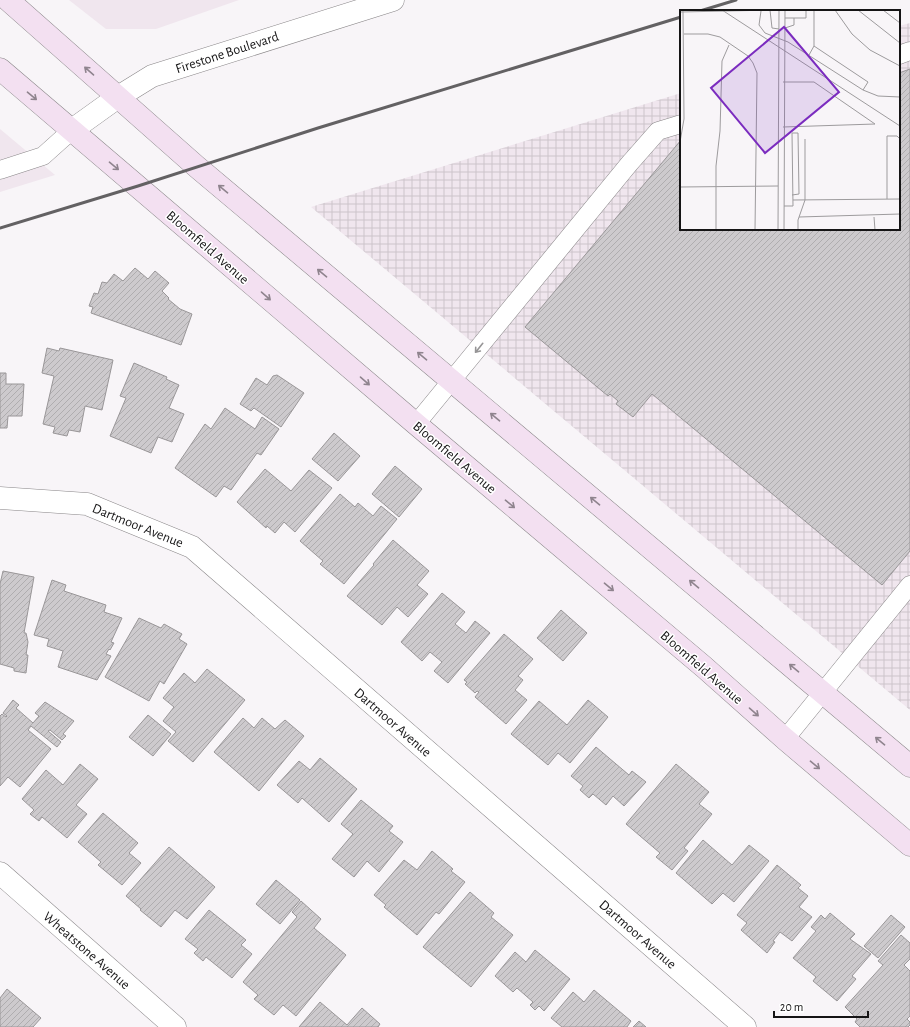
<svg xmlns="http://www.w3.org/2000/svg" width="910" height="1027" viewBox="0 0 910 1027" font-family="'Alegreya Sans',sans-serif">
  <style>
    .built { fill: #f0e6ee }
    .industrial { fill: url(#industrial-grid) }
    .building { fill: url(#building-hatch); stroke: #999698 }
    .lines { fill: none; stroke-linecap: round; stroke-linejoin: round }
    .service-casing { stroke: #898688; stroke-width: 19 }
    .minor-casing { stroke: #898688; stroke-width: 23 }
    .tertiary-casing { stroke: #898688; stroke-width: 23 }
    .secondary-casing { stroke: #898688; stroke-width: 23 }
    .service { stroke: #fff; stroke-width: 18 }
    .minor { stroke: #fff; stroke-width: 22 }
    .tertiary { stroke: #fff; stroke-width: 22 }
    .secondary { stroke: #f3e0f1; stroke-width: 22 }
    .rail { stroke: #636163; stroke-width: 3 }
    .oneway { stroke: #8f848e }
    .oneway2 { stroke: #969596 }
    .labels { text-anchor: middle; stroke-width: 3; stroke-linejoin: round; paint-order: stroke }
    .street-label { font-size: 14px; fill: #151415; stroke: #fff }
    .inset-road { fill: none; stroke: #9d9b9d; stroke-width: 1 }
    .view { fill: #7b2cbf; fill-opacity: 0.15; stroke: #7b2cbf; stroke-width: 2 }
    .inset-edge { fill: none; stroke: #151415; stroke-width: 2 }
  </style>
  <defs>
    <pattern id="industrial-grid" width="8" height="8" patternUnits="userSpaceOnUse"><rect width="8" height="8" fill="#f0e6ee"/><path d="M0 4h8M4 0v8" fill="none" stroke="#cdc4cb"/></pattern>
    <pattern id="building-hatch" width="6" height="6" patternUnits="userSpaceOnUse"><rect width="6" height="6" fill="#cdcacd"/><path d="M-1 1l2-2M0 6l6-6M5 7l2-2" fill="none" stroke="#afadaf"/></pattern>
  </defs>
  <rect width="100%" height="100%" fill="#f8f5f8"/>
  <g class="built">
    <polygon points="69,0 239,0 156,29 106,29"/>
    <polygon points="0,129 55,175 0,192"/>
  </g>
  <polygon class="industrial" points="910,23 910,710 311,207 681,93 681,229 899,229 899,26"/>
  <g class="building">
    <polygon points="910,69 910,551 882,585 652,394 633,417 616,404 618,401 610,394 608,396 525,327 681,140 681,229 899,229 899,73"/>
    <polygon points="135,268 148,279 155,271 169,283 162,291 169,298 168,299 180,309 192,314 181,345 91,313 93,307 89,306 94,293 98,294 102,282 107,283 114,274 123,281"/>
    <polygon points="47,348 59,351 60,348 113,360 102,410 85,406 80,432 69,430 67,436 53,433 55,427 43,424 54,376 42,373"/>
    <polygon points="134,363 167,377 166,379 179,385 169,408 184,414 172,442 158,437 151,453 110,436 126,398 120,396"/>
    <polygon points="0,373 6,373 6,384 24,384 22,416 8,416 7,428 0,428"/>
    <polygon points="277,375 304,393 281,427 254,408 251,411 240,404 256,378 267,385 273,376"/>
    <polygon points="225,408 255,429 262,417 279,429 261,455 257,453 231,490 224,486 216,497 175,468 205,424 211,429"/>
    <polygon points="334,433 360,456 338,481 312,459"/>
    <polygon points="395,466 422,489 399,517 372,494"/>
    <polygon points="265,469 291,491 309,470 332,488 295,532 284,522 275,533 267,526 266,528 237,502"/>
    <polygon points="340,494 355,507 358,503 373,516 381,506 397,519 344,584 320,564 323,561 300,541"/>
    <polygon points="393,540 429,571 417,585 428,594 408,617 397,607 382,625 347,596 374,565 373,564"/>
    <polygon points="3,571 34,577 24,633 26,633 28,642 26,655 28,655 26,673 14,671 14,668 0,664 0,584"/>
    <polygon points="52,580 66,585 64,591 106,605 104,612 122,618 111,642 114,643 110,650 109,649 106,654 111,656 97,680 58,667 63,651 47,646 49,639 34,635"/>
    <polygon points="442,593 465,612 455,624 466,633 475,621 490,633 448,683 434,671 442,662 430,652 422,661 401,642"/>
    <polygon points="561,610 587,633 563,661 537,638"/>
    <polygon points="139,618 161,628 164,624 182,634 179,639 187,644 164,684 160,681 149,701 105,677"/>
    <polygon points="504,634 533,659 518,676 523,680 515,690 527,700 506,724 475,697 479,692 477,691 475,693 465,684 467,682 464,680"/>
    <polygon points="207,669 245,700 193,762 168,741 176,732 163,721 174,707 163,698 184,673 195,683"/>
    <polygon points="13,700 19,705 16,708 33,723 39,716 35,713 45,702 74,721 63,734 66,736 62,740 50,730 48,731 61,742 57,747 31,726 28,730 51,749 20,787 8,777 0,786 0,716 2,714 6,717 7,716 3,713"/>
    <polygon points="588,700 608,717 570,763 558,753 548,765 511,734 539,701 567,725"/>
    <polygon points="148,715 171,734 153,756 129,737"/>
    <polygon points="243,718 254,728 262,718 275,729 285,720 304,736 259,791 214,752"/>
    <polygon points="596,747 629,775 632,771 646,782 624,806 613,796 606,805 593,794 589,798 580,790 583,786 571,776"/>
    <polygon points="320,758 357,789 329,822 302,798 298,803 277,785 299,761 310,770"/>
    <polygon points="80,764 98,779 76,805 87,814 67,838 42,817 39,821 30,814 34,810 22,799 46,770 63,785"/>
    <polygon points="676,764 709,792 699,804 712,814 684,848 688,851 672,870 656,857 660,853 626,824"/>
    <polygon points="361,800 393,826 389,831 403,842 379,872 367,861 354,877 332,859 353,834 341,824"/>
    <polygon points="103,813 138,843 129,853 141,863 122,885 98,865 101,862 78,842"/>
    <polygon points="703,840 732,865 749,845 769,861 734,902 723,893 712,904 676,873"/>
    <polygon points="169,847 215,887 187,919 175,910 161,927 140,910 141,909 126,896"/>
    <polygon points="432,851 453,869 451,871 465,882 439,914 436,912 417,935 384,907 386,905 374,895 404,860 417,870"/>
    <polygon points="777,865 801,885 798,888 808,896 799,907 812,917 792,941 780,932 773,941 775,942 767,953 741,930 747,923 737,915"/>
    <polygon points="276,880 300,900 280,924 256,904"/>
    <polygon points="470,892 494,913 491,917 513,935 471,987 423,947"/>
    <polygon points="301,901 321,919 314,928 346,955 296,1016 283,1005 274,1015 254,999 258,995 243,982 297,917 292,912"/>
    <polygon points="209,910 246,940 241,945 252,954 232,978 206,957 203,961 194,953 198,949 185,939"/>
    <polygon points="830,913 855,934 850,939 871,954 852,976 856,979 837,1001 813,981 816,977 793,958 816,931 811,927 821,915 825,919"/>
    <polygon points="891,915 905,927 878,958 864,946"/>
    <polygon points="901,935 910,943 910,959 904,965 910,971 910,1016 907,1019 910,1022 910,1025 908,1027 860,1027 855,1022 857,1019 845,1007 883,965 878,961"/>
    <polygon points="535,950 570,979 544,1011 539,1006 535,1010 530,1005 533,1002 517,988 513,992 495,976 515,952 526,962"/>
    <polygon points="7,989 41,1018 33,1027 0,1027 0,998"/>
    <polygon points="594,990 631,1021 627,1027 562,1027 551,1018 573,992 584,1002"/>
    <polygon points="320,1002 347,1025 362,1008 380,1024 378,1027 299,1027"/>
    <polygon points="639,1021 646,1027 633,1027"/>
  </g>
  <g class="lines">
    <g class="service-casing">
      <g id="service">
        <polyline points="899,55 910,51"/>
        <polyline points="0,170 43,156 72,130"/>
        <polyline points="416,424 629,164 658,131 681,124"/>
        <polyline points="785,739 910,585"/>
      </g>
    </g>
    <g class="minor-casing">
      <g id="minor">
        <polyline points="0,498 87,504 192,547 745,1027"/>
        <polyline points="0,873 175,1027"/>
      </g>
    </g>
    <g class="tertiary-casing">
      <polyline id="tertiary" points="72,130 118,97 152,76 393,0"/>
    </g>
    <g class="secondary-casing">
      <g id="secondary">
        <polyline points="8,0 197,167 910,766"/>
        <polyline points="0,69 416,424 704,667 785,739 910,845"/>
      </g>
    </g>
    <use href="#service" class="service"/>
    <use href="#minor" class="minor"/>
    <use href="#tertiary" class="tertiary"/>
    <use href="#secondary" class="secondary"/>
    <g class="rail">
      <polyline points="700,11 736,0"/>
      <polyline points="0,228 138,186 318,128 681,17"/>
    </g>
  </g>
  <defs><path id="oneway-shaft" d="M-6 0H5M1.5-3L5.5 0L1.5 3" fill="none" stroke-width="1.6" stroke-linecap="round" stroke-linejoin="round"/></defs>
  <g class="oneway">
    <use href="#oneway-shaft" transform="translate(89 71) rotate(-139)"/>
    <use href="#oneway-shaft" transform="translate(32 96) rotate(40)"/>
    <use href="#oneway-shaft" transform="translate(114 166) rotate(40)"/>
    <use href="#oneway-shaft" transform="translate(223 189) rotate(-140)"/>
    <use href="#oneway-shaft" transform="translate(322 273) rotate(-140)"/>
    <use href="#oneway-shaft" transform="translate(266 296) rotate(41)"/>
    <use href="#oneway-shaft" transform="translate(422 356) rotate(-140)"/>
    <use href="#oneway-shaft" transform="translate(365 381) rotate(41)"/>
    <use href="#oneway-shaft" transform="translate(495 417) rotate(-140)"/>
    <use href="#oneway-shaft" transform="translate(595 501) rotate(-140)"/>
    <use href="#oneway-shaft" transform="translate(510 504) rotate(40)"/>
    <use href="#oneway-shaft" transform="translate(694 584) rotate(-140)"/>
    <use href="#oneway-shaft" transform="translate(609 587) rotate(40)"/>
    <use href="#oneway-shaft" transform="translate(794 668) rotate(-140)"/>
    <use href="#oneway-shaft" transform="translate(754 712) rotate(41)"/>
    <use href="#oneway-shaft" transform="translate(880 741) rotate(-140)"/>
    <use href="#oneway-shaft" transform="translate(815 765) rotate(40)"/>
  </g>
  <use class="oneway2" href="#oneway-shaft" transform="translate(479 348) rotate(129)"/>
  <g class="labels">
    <g class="street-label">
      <text transform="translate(227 52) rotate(-18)" y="5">Firestone Boulevard</text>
      <text transform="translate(208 247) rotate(41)" y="5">Bloomfield Avenue</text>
      <text transform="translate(455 457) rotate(40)" y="5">Bloomfield Avenue</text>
      <text transform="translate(138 525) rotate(22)" y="5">Dartmoor Avenue</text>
      <text transform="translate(702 667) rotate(41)" y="5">Bloomfield Avenue</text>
      <text transform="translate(393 722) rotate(41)" y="5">Dartmoor Avenue</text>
      <text transform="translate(638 934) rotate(41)" y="5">Dartmoor Avenue</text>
      <text transform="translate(87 950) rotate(41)" y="5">Wheatstone Avenue</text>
    </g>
  </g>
  <g transform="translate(680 10)">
    <rect width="220" height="220" fill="#f8f5f8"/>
    <path class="inset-road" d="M42,0L220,116M90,0L92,18L99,19M155,0L172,24L190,40L220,56M173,0H189M178,0L220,33M203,0L220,13M81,1L79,15L85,23L108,32L183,80L198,86L220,87M0,2L94,0M105,8H126V0M105,18L114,15V8M4,24H28L40,27L68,46L73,53L77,63L75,220M134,36L188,72L183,80M129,45L134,36V0M103,117L195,114L134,72H103M0,132L4,109L3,1M0,177L98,176M207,189V126H217L220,129M113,190L220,189M104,196H113L112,123H118L119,184L112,185M119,207L220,204M194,207L195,220M36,220V156L40,121L42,51L49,35M98,220L99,0M104,220L105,0M118,220V210L125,190V129"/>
    <path class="view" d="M104,17L159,82L85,143L31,78Z"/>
    <rect width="220" height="220" class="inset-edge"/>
  </g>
  <path d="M774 1011v6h94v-6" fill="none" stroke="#151415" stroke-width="2"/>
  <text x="780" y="1011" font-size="12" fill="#151415" stroke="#ffffff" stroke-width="3" paint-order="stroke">20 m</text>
</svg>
